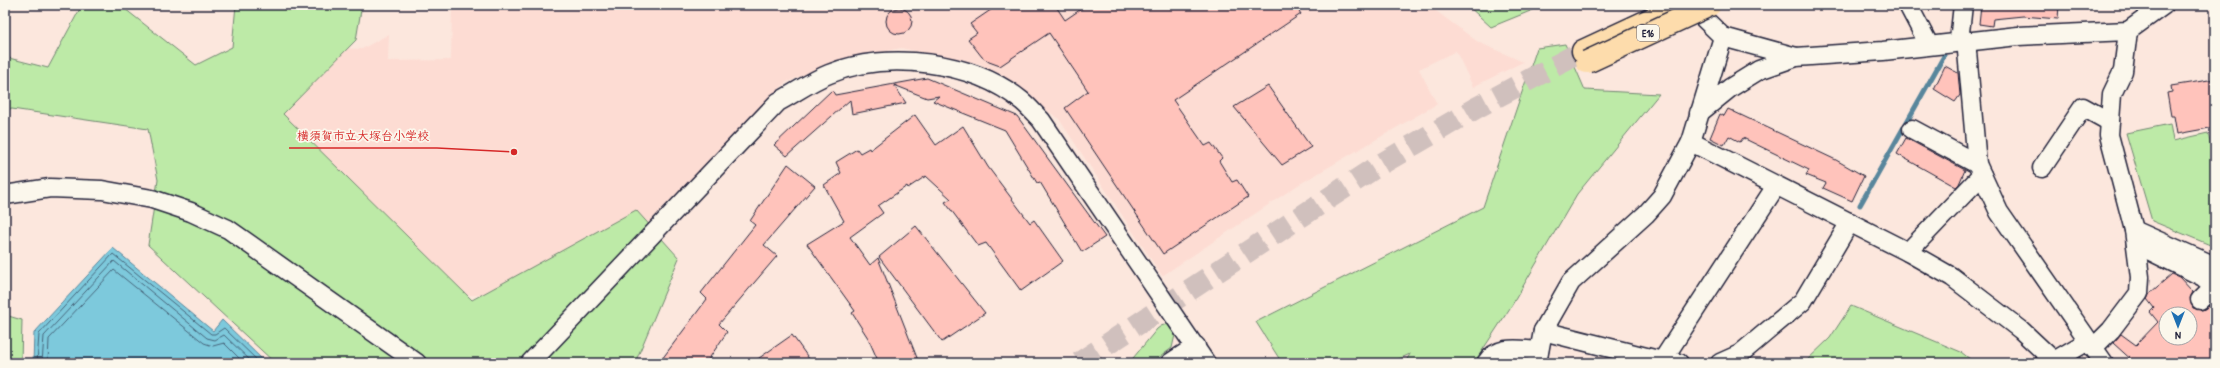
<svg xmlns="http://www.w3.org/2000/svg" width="2220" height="368" viewBox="0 0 2220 368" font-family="'Patrick Hand','Klee One',sans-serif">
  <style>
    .built { fill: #fddcd3 }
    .green { fill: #bdeaa7; stroke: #708671 }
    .water { fill: #7dc9dc; stroke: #59869c }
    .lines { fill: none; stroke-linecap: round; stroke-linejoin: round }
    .shore { stroke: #46657b; stroke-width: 1 }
    .stream { stroke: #59869c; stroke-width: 5 }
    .building { fill: #ffc3bb; stroke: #22223b; fill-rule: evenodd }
    .highway-tunnel { stroke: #d0c0bd; stroke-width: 22; stroke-dasharray: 22 11; stroke-linecap: butt }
    .minor-casing { stroke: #22223b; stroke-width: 21 }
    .highway-casing { stroke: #22223b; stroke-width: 25 }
    .minor { stroke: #fbf7ec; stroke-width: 18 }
    .highway { stroke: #fddcac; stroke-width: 22 }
    .highway-bridge-casing { stroke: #22223b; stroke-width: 25; stroke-linecap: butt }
    .highway-bridge { stroke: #fddcac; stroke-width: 22 }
    .labels { text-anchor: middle; stroke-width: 3.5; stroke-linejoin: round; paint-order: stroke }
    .shield { fill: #fbf7ec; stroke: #636270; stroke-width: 1 }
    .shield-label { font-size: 10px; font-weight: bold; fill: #22223b }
    .leader { fill: none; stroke: #d62828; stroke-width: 1.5 }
    .callout-dot { fill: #d62828; stroke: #fbf7ec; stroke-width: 1.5 }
    .callout-label { font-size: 12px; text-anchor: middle; font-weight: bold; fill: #d62828; stroke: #fbf7ec; stroke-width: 3.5; stroke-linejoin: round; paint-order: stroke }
  </style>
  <rect width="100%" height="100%" fill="#fce7dd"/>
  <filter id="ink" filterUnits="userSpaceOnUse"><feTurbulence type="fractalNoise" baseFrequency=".025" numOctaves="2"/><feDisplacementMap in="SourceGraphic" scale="8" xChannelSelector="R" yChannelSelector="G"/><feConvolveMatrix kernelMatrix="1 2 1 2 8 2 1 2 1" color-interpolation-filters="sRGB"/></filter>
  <g filter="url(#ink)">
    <polygon class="built" points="452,5 1432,5 1436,11 1478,42 1523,62 1473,87 1456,51 1419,69 1437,104 1298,185 1162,276 1059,119 980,64 901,48 833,62 785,83 543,330 513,295 450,295 272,113 337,48 362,49 389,34 388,61 451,60"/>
    <g class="green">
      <polygon points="82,5 120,5 196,65 232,47 236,5 359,5 361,10 356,40 283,114 472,300 636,210 679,258 635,363 275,363 148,245 158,180 148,129 5,108 5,57 48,68"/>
      <polygon points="1467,5 1545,5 1491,27"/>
      <polygon points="1565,44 1585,90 1659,94 1577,194 1512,305 1474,363 1405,363 1410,354 1390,363 1282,363 1256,322 1483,207 1537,48"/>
      <polygon points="2170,124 2173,141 2208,133 2215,166 2215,247 2152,221 2126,133"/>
      <polygon points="1851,306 1961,352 1975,363 1804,363 1830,338"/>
      <polygon points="5,315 22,320 21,363 5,363"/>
      <polygon points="1167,324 1175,335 1172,348 1152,363 1129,363 1157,329 1161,326"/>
    </g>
    <polygon class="water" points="113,248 213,331 222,320 266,363 33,363 34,333"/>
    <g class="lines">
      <g class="shore">
        <polyline points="37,363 39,334 113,254 211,334 215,334 224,328 260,363"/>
        <polyline points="42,363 44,336 114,261 207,338 215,340 224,335 253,363"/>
        <polyline points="48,363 49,339 114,270 204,343 213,346 224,343 244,363"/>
      </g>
      <polyline class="stream" points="1860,205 1944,56"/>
    </g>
    <g class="building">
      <polygon points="998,5 1055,5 1065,20 1087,5 1295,5 1301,14 1173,100 1205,146 1211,143 1222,158 1219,161 1232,182 1237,180 1248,197 1163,254 1065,108 1088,91 1049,33 1000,66 989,62 982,57 968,39 977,33 970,24"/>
      <polygon points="1981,5 2059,5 2058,19 2023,16 1993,19 1992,26 1979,24"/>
      <circle cx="899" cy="21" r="13"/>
      <polygon points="1945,66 1958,73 1960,95 1955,102 1934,89"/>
      <polygon points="927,78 1017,116 1105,237 1082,252 1040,182 1037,183 1005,130 933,101 939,96 927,98 894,85 906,103 852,114 850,100 787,156 774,145 832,90 835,95"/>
      <polygon points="2215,79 2215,127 2177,134 2174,116 2171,116 2167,93 2172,92 2171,86"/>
      <polygon points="1268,86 1311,147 1282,165 1234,107"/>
      <polygon points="1728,109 1836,160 1864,176 1852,201 1823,188 1826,183 1806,175 1809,170 1743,138 1740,142 1729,136 1724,145 1710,138 1720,114 1724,116"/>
      <polygon points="915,115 936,145 963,126 988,167 1030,223 1034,220 1063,261 1021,291 986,243 978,246 945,202 951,199 926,176 908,188 907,186 878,206 883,213 850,237 870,265 878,258 919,363 879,363 868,338 852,313 855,311 807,244 844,221 824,185 841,173 836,162 857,149 860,153 869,148 870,150"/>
      <polygon points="1906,138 1965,170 1959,184 1956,187 1897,154"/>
      <polygon points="788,164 815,186 764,245 777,256 719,324 727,332 706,363 659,363 707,299 701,293 755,225 750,221"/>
      <polygon points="916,226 985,313 942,342 879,257"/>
      <path d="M2172,274L2179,277L2193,292L2190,298L2193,308L2202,310L2209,306L2215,316V363H2135L2113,343L2121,334L2136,345L2158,322L2150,312L2154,308L2147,299L2150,293ZM2166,314H2190V338H2166Z"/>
      <polygon points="792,335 812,363 752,363"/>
    </g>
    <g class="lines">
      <polyline class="highway-tunnel" points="1079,363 1376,167 1476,108 1583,51"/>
      <g class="minor-casing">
        <g id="minor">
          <polyline points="1908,5 1929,45"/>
          <polyline points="1723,37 1796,57"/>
          <polyline points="1966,40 1977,164 1999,212 2104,363"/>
          <polyline points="1959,41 1963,5"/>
          <polyline points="1699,113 1730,88 1759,70 1796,57 1883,51 2018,36 2128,31 2164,5"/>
          <polyline points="1912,129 1977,164"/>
          <polyline points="1691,142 1908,252 1982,175"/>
          <polyline points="2042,168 2083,107 2110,122"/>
          <polyline points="5,195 50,188 102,190 152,199 191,212 228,229 417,363"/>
          <polyline points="2134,230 2215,266"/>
          <polyline points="2136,244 2203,277 2215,287"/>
          <polyline points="1908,252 1952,277 2021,330 2054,361 2088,341"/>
          <polyline points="2200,300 2214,286"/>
          <polyline points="1543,331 1662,361 1679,363"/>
          <polyline points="2093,348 2111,330 2139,293 2140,277 2134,230 2109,135 2112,94 2123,71 2128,31"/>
          <polyline points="1662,361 1776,186"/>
          <path d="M530,363L778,102C795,93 811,81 829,74C887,50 973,61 1022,101C1029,107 1035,114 1041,120L1206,363"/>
          <polyline points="1170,363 1196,346"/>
          <path d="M1486,363C1498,344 1520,350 1539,351"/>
          <polyline points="1537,363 1543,331 1571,282 1646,214 1662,196 1691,142 1723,37 1690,5"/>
          <polyline points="1720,363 1740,354 1803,301 1850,222"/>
        </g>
      </g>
      <g class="highway-casing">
        <polyline id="highway" points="1583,51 1682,5"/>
      </g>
      <use href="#minor" class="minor"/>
      <use href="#highway" class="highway"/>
      <g class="highway-bridge-casing">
        <polyline id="highway-bridge" points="1587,62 1710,5"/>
      </g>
      <use href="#highway-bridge" class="highway-bridge"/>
    </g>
  </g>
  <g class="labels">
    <rect class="shield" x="1637" y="25" width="22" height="16" rx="3"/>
    <g class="shield-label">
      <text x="1648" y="37">E16</text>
    </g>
  </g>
  <path class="leader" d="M514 152L437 148H289"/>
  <circle class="callout-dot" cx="514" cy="152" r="4"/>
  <g class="callout-label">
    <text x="363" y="140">横須賀市立大塚台小学校</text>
  </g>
  <rect width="2220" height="368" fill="none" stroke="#fbf7ec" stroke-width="20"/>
  <rect x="10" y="10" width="2200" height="348" fill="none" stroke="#22223b" stroke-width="1.5" filter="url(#ink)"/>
  <g transform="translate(2178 326) rotate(180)"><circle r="19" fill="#fbf7ec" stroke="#a4a2a5"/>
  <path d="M0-3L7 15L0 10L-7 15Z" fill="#1f6fb2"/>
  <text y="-6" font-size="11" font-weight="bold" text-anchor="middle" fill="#22223b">N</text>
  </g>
</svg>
